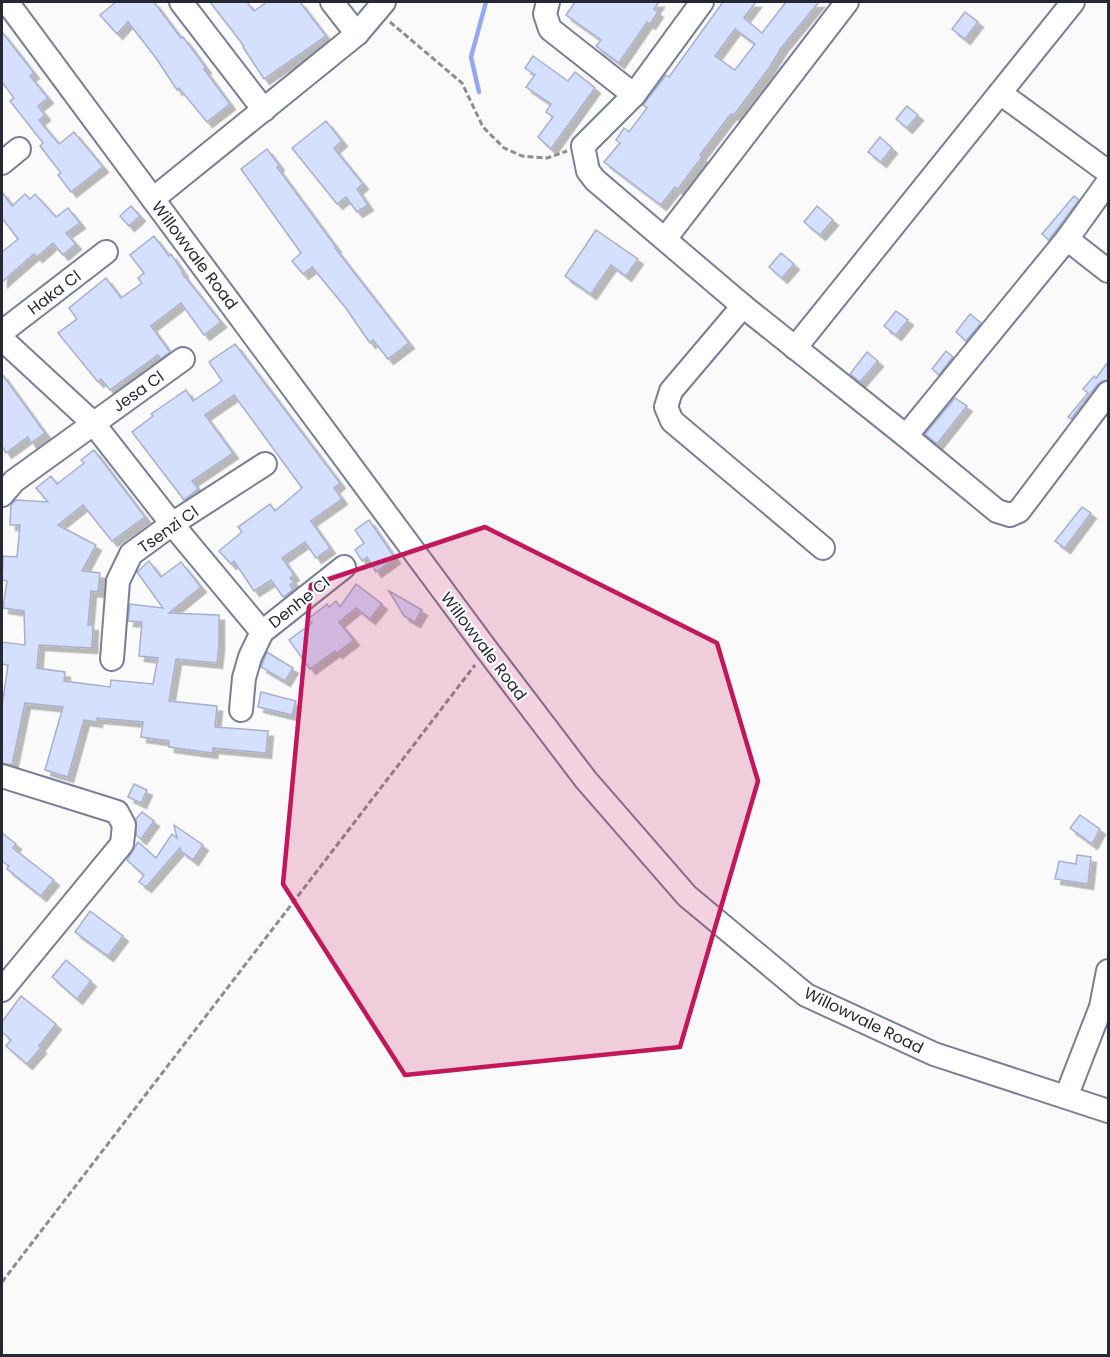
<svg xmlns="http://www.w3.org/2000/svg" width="1110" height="1357" viewBox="0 0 1110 1357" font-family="Poppins,sans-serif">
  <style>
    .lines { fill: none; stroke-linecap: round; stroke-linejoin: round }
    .stream { stroke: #94a8f2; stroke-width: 4.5 }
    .building { fill: #d5dffe; stroke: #a7b0cb; stroke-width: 1.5; fill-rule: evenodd; filter: url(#shadow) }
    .minor-casing { stroke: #777f98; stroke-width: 26 }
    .path { stroke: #8c8e93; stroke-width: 3; stroke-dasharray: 6 3; stroke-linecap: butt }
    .minor { stroke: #fff; stroke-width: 22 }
    .marked { fill: #c2185b; fill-opacity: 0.2; stroke: #c2185b; stroke-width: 4.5; stroke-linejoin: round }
    .labels { text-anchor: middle; stroke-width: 4.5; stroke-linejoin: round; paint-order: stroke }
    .street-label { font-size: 16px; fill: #262933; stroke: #fff }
  </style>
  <defs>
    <filter id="shadow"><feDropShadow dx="5.5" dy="5.5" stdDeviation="0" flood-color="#0004"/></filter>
  </defs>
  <rect width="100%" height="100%" fill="#fafafa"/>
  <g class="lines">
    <polyline class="stream" points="479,92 471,57 486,2"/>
  </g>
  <g class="building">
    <polygon points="116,2 154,2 181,38 183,37 190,46 206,68 204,69 230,104 207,122 179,88 177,90 156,58 128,22 117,34 100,15"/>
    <polygon points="210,2 247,2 254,11 267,2 300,2 326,36 264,79 243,47 244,46"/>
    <polygon points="575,2 659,2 654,9 658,12 650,24 647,22 619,63 596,46 601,40 566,15"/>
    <path d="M723,2H756L744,18L762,33L786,2H819L782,47L769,68L734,115L731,114L700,155L702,157L678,189L675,187L661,205L604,162L620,143L616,140L624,128L629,132L647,108L643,105L666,75L669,77ZM735,29L755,44L735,70L715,56Z"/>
    <polygon points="965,12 978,22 965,39 952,29"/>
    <polygon points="2,32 34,73 30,76 48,98 38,106 45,115 39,120 59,144 74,132 103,167 71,192 58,175 61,173 40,146 43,143 10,101 14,98 2,82"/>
    <polygon points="533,56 568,81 575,72 595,88 551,149 538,137 553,117 546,112 551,104 526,87 535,75 525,68"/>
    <polygon points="907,106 918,115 907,128 896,119"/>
    <polygon points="326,121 342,141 334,148 363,184 357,189 368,205 357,212 346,197 337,204 292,148"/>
    <polygon points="880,137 892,148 881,162 868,152"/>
    <polygon points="267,149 279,165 277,167 336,247 335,248 409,343 388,359 373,340 370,343 345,307 312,267 303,274 292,261 301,253 241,169"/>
    <polygon points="2,192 12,206 25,194 30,199 35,194 56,217 68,208 80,223 66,233 76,244 63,255 53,243 37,257 34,254 2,282 2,252 18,239 2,218"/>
    <polygon points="1074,196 1079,200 1049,240 1042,234"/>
    <polygon points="131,206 140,216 129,226 120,216"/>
    <polygon points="817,206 833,220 820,235 804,222"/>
    <polygon points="596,230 638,259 626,276 611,265 591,294 565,276"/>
    <polygon points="154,236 169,256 171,254 183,272 182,273 221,322 204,335 181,303 151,326 170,352 160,359 158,355 110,390 101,379 98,382 58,333 77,319 69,308 106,278 121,298 142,283 138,278 144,273 130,255"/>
    <polygon points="781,253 794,264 782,278 769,267"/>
    <polygon points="896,311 908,320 896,335 884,326"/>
    <polygon points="970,314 981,323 966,341 956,332"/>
    <polygon points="235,344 340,483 334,488 342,499 311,521 330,548 316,558 305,542 282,558 294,575 290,578 294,582 290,585 293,590 283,597 271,580 254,591 234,561 231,564 219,551 242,532 238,527 270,504 275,511 302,488 234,395 205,415 233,453 192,481 198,489 184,500 132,432 153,416 151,414 186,390 193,401 222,381 209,362"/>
    <polygon points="946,351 953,357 939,375 932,369"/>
    <polygon points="867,352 878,361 860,382 850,374"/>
    <polygon points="1108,362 1108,380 1102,381 1097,385 1071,419 1068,417 1088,393 1083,389 1094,376 1096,378"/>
    <polygon points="2,374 45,433 31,443 28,437 6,453 2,446"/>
    <polygon points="955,398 967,406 937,444 925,434"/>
    <polygon points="94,450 145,517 112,541 83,505 58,525 96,545 82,571 100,573 98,592 91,591 88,625 93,625 92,648 39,645 37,668 65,672 64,681 110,687 111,680 153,684 158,658 139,656 142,622 128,621 130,604 163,608 137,572 149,561 161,577 181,562 201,587 169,613 219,615 219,645 217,663 176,659 169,701 217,706 215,727 268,731 266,753 213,748 212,753 169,747 169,741 141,737 143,722 97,718 97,722 84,720 68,777 45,770 63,707 25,703 12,765 2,763 2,706 8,665 2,664 2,642 25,645 24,611 3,608 7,581 2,580 3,556 17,557 20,525 10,525 11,505 16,500 48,502 36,488 51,476 57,484 84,463 81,460"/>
    <polygon points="1082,507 1091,513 1065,548 1055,541"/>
    <polygon points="369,520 395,558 376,572 367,557 362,561 355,550 364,543 355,530"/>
    <polygon points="356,584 382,604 370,619 356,608 339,622 354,640 337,653 335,651 310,669 289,640 312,623 308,619 327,604 329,607 336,601 340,607"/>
    <polygon points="389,591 422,610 415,622 404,616"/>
    <polygon points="267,652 293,668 285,681 261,667"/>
    <polygon points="261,692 296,701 292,715 258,707"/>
    <polygon points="134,784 147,790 141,803 128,797"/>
    <polygon points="142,812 154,821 141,839 136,835 136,819"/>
    <polygon points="1080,815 1100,829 1092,844 1070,828"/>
    <polygon points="174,825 203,845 193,860 181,851 180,848 146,887 139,882 144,875 127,860 138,842 156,858 172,834 177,838"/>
    <polygon points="2,833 16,844 13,848 54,880 41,896 7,869 9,866 3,862 2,864"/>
    <polygon points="1077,855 1091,857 1088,884 1055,879 1059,861 1076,864"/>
    <polygon points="90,911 123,936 108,956 75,932"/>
    <polygon points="66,960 91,981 77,999 52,977"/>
    <polygon points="21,996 56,1024 39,1046 41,1048 27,1064 6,1046 11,1040 2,1032 2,1022"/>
  </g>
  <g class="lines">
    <g class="minor-casing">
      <g id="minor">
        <polyline points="7,2 487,650 586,780 687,896 806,995 934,1054 1108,1111"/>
        <polyline points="181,2 264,110"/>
        <polyline points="332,2 357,34"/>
        <polyline points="548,2 545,14 550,29 634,95"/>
        <polyline points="702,2 634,95 583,146 588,171 595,180 743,306 906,436 997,511 1010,515 1019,511 1108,393"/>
        <polyline points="1000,93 1108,172"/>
        <polyline points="2,163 19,149"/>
        <polyline points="153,199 357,34 384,2"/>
        <polyline points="665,239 847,2"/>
        <polyline points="1067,239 1108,271"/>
        <polyline points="743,306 671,391 666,407 672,421 823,548"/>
        <polyline points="2,332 106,252"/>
        <polyline points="2,339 93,423 172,524 262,632"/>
        <polyline points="795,348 1073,2"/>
        <polyline points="906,436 1067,239 1108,182"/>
        <polyline points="2,495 14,481 183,359"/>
        <polyline points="112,659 118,581 131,554 172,524 265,464"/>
        <polyline points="241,710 244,678 250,657 262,632 344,567"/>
        <polyline points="2,776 117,812 124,825 122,844 2,990"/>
        <polyline points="1066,1097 1101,1007 1108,971"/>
      </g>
    </g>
    <g class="path">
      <polyline points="390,22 462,83 483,127 504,148 522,156 547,158 567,151"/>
      <polyline points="2,1282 475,665"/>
    </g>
    <use href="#minor" class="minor"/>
  </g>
  <path class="marked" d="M485,527L717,643L758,781L680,1047L405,1075L283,884L311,585Z"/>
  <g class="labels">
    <g class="street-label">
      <text transform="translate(195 255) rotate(53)" y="6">Willowvale Road</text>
      <text transform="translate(54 292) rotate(-37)" y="6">Haka Cl</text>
      <text transform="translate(138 391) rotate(-35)" y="6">Jesa Cl</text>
      <text transform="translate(168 529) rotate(-35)" y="6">Tsenzi Cl</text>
      <text transform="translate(299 602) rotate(-38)" y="6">Denhe Cl</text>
      <text transform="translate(484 646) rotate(53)" y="6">Willowvale Road</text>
      <text transform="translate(864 1020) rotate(26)" y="6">Willowvale Road</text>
    </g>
  </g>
  <rect width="1110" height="1357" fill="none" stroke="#262933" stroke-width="6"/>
</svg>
